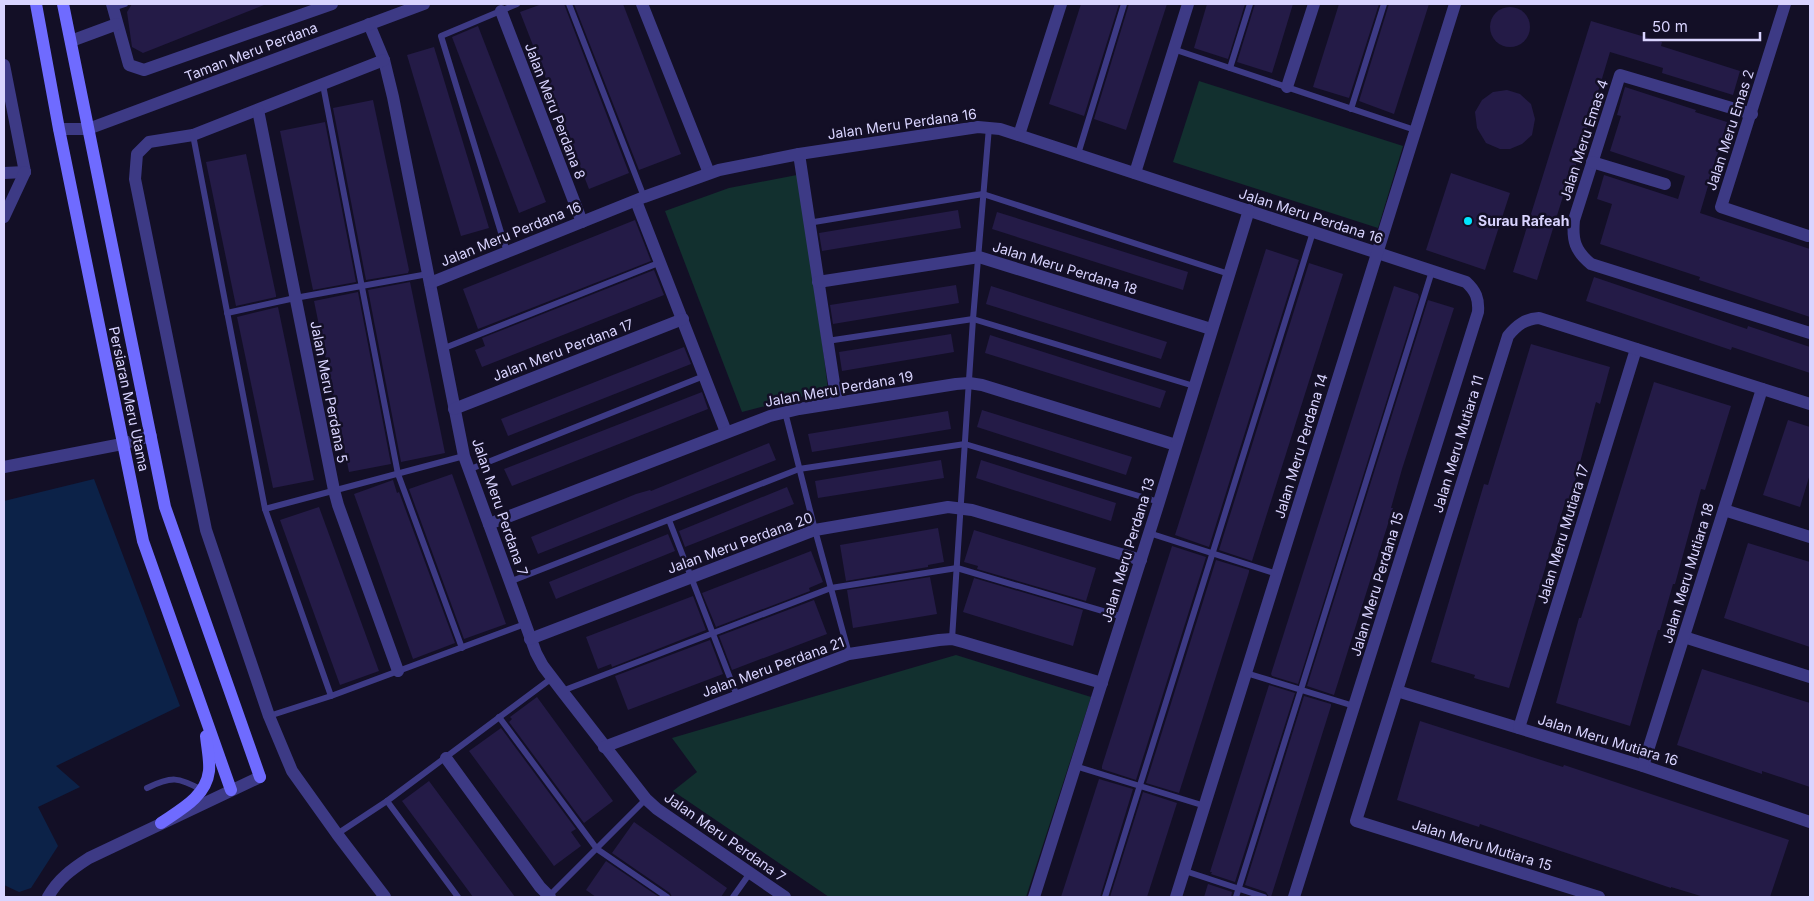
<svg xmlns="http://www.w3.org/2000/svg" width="1814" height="901" viewBox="0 0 1814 901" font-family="Inter,sans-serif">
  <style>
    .green { fill: #12302f }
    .water { fill: #0c2248 }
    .building { fill: #241b47 }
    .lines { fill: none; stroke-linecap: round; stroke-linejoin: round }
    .lane { stroke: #3d3a85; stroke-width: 6 }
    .street { stroke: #3d3a85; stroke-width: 12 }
    .secondary { stroke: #6f6bff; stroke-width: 12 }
    .poi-dot { fill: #00e5ff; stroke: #130f26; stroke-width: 2 }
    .labels { text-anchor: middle; stroke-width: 5; stroke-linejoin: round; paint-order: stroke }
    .street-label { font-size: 14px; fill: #d9d4ff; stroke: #130f26 }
    .poi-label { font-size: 14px; font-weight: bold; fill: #d9d4ff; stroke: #130f26; text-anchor: start }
  </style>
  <rect width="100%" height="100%" fill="#130f26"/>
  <g class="green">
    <polygon points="1199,81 1403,146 1378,228 1173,162"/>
    <polygon points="802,174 828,390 742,412 665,211 729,188"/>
    <polygon points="956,655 1091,697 1026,897 829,897 673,791 697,772 672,738"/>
  </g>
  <polygon class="water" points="94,479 180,706 56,766 80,787 38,807 58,846 31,888 19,892 4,885 4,501"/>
  <g class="building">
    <polygon points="132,4 264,4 264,5 143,53 132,47 127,12"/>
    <polygon points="542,4 564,4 629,173 589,189 520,12"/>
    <polygon points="574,4 623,4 681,154 639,170"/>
    <polygon points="1081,4 1119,4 1084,116 1049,104"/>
    <polygon points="1129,4 1167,4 1126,130 1094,119"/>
    <polygon points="1207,4 1245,4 1228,59 1194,48"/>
    <polygon points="1255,4 1293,4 1272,73 1237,62"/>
    <polygon points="1339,4 1379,4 1349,98 1313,87"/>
    <polygon points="1389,4 1429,4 1394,114 1359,101"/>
    <circle cx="1510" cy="27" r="20"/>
    <polygon points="1591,21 1662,42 1661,46 1740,71 1733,95 1662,73 1663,68 1610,52 1572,178 1569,177 1537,280 1513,272"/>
    <polygon points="478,26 546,202 519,213 452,37"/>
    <polygon points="434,47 489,228 461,236 407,55"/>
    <polygon points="1625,87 1696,110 1695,112 1727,122 1700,213 1810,249 1810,317 1699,280 1700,277 1600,244 1612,204 1597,199 1604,175 1678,199 1685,176 1610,151 1621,116 1617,115"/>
    <polygon points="1507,90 1520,94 1531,104 1535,119 1532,135 1522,144 1510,149 1500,149 1486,143 1477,128 1475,112 1482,100 1493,92"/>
    <polygon points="373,100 409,270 408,273 366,280 333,108"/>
    <polygon points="325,122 356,282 313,290 280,131"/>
    <polygon points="246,154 276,295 276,297 236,306 206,162"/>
    <polygon points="1451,173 1510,193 1485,270 1426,250"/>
    <polygon points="958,210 961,228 822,251 819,233"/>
    <polygon points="997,212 1188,272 1183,290 992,229"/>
    <polygon points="635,220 651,261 478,329 463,289"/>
    <polygon points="1266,249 1299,260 1209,547 1175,535"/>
    <polygon points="1309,263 1343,274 1252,561 1219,550"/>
    <polygon points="654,270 664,295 482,367 475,350 485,346 482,338"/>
    <polygon points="1594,277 1747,329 1748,326 1810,347 1810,373 1732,347 1731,350 1586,301"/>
    <polygon points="410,282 445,453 401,462 368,290"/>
    <polygon points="956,285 959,303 833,324 830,305"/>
    <polygon points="991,286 1167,342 1161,359 986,304"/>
    <polygon points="1394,286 1418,294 1419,297 1298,684 1272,676 1271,674"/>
    <polygon points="358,292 391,464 349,472 314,301"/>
    <polygon points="1428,300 1454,308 1402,469 1391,508 1393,508 1334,695 1307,686"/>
    <polygon points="278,307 314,480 273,488 237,317"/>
    <polygon points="951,334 954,352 842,371 839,352"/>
    <polygon points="990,335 1166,391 1160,408 985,353"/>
    <polygon points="1531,344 1610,367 1600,404 1596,402 1570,500 1566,499 1509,688 1474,678 1475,675 1431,662 1484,484 1488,485"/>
    <polygon points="684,347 691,364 508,436 501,419"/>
    <polygon points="1654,382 1731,406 1705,490 1701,489 1675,584 1673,584 1660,630 1658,630 1630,726 1556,703 1579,618 1581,618"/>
    <polygon points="702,392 708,409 512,486 504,469"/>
    <polygon points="982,410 1132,457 1126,475 977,427"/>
    <polygon points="948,411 951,429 812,452 808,434"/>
    <polygon points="1788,420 1810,427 1810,474 1800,507 1763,495"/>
    <polygon points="769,443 776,460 538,554 531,537 636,494 650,490 651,491"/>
    <polygon points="941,460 944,478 818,498 815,481"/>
    <polygon points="981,460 1116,503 1111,521 976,478"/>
    <polygon points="452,474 506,624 464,639 409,489"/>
    <polygon points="393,480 397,493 399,492 455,643 413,659 354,494"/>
    <polygon points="787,487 794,504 685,547 679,531"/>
    <polygon points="319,507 379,671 340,685 280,520"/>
    <polygon points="938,528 944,562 928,565 928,567 846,581 840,545"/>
    <polygon points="974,530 1096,568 1086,601 977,569 978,566 964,562"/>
    <polygon points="668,534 675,551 556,599 549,582"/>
    <polygon points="1748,543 1810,562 1810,647 1724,618"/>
    <polygon points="1172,546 1206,557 1136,780 1102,769 1102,766"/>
    <polygon points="811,551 823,582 809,588 810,591 716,627 702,593"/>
    <polygon points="1216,560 1249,570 1249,572 1179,793 1146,783"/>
    <polygon points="930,577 937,614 853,628 847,590"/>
    <polygon points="974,578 1083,610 1073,646 963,612"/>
    <polygon points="693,596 706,630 612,667 611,664 598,669 586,637"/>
    <polygon points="814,600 827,634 732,670 719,636"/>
    <polygon points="710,640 723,674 628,710 615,676"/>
    <polygon points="1702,669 1810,703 1810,787 1762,771 1762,774 1677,745"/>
    <polygon points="1269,685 1295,693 1235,882 1211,874 1212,872 1210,872"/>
    <polygon points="1304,696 1331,704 1331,706 1271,897 1269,897 1266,892 1245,885"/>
    <polygon points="537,697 613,801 584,823 509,722 512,719 510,717"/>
    <polygon points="1420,721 1563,767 1564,765 1789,840 1770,897 1704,897 1671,887 1671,888 1480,824 1479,827 1397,800"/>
    <polygon points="501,728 576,829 571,832 581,846 554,866 469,751"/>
    <polygon points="1099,779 1133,789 1100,897 1061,897"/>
    <polygon points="429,781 489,862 515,897 473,897 462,882 402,801"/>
    <polygon points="1143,792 1177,803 1147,897 1110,897"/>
    <polygon points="634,822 727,888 721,897 672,897 670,893 612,853"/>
    <polygon points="606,861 659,897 596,897 586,890"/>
    <polygon points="1208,884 1232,892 1231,897 1204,897"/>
  </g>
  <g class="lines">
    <g class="lane">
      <polyline points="569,4 644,197"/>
      <polyline points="113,8 125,4"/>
      <polyline points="1173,49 1415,130"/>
      <polyline points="1230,68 1250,4"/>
      <polyline points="323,85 398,474 462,648"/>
      <polyline points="1351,109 1384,4"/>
      <polyline points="193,135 265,509 331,696"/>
      <polyline points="1078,154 1124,4"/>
      <polyline points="808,223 983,194 1229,274"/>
      <polyline points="507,252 441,36 517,4"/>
      <polyline points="227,313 295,298 428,274"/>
      <polyline points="827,341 973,319 1194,386"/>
      <polyline points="442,349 661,262"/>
      <polyline points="785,412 815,530 849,654"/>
      <polyline points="468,470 704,376"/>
      <polyline points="265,509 464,456"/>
      <polyline points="669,520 737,696"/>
      <polyline points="1149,533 1277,574"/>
      <polyline points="509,582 799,469 965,444 1159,502"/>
      <polyline points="952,639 973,319 989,127"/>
      <polyline points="1246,673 1354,706"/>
      <polyline points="562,691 831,588 957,568 1123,617"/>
      <polyline points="269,716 331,696 525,624"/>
      <polyline points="499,717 597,849 667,897"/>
      <polyline points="1075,766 1205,806"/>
      <path d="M147,788C172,776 178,777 202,790"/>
      <polyline points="387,801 458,897"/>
      <polyline points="337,834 387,801 552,678"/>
      <polyline points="1185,871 1264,897"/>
      <polyline points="548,897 646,799"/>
      <polyline points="733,897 750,873"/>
      <polyline points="1105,897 1313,232"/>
      <polyline points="1236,897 1432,271"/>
    </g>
    <g class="street">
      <polyline points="112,4 129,65 144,70 332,4"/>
      <polyline points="642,4 709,173"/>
      <polyline points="1785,4 1721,207 1808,236"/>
      <polyline points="501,11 582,222"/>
      <polyline points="369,24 384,60 393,97 464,456 536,653 543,666 562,691 646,799 657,809 785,897"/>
      <polyline points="71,41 117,24"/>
      <polyline points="384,60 193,135 149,142 137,154 135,179 206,530 269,716 292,771 337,834 385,897"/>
      <polyline points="4,65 25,172"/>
      <polyline points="1287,87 1314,4"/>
      <polyline points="258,110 334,490 338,505 398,671"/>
      <path d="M1752,114L1620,75L1574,220C1572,240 1575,251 1591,264L1810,333"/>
      <polyline points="59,129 88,129 424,4"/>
      <polyline points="1019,135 1061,4"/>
      <polyline points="799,154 837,403"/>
      <polyline points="1592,162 1665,184"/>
      <polyline points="4,173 25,172"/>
      <polyline points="1135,173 1188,4"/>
      <polyline points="636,201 726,432"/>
      <polyline points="4,217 25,172"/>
      <polyline points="818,282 979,257 1211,329"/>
      <path d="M430,283L644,197L719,170L799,154L978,127L1000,129L1466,282C1476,291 1479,299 1478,312L1294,897"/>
      <polyline points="454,409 683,319"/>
      <polyline points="4,467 122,444 151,436"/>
      <polyline points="1724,510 1810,537"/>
      <polyline points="489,524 770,416 799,409 956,384 969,383 982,385 1176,445"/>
      <polyline points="1684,637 1810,677"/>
      <polyline points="530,639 815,530 948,507 972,510 1141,560"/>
      <polyline points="1397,691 1643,766 1810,822"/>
      <polyline points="1519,728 1636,349"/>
      <polyline points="604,747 849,654 939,640 952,639 963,642 1102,683"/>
      <polyline points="446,758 540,887 550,897"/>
      <polyline points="1643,766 1762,389"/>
      <path d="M48,897C58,879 72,869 89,858L260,777"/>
      <polyline points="1034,897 1159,502 1249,210"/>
      <polyline points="1176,897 1455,4"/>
      <path d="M1599,897L1356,821L1508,336C1517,325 1525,319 1539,318L1810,404"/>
    </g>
    <g class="secondary">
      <polyline points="36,4 59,129 143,541 231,790"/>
      <polyline points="63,4 165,507 260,777"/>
      <path d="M161,823C180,810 206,797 209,771C210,760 207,747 206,736"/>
    </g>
  </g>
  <circle class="poi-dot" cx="1468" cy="221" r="5"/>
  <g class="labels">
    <g class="street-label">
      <text transform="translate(251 52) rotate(-21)" y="5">Taman Meru Perdana</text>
      <text transform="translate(555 111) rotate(69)" y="5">Jalan Meru Perdana 8</text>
      <text transform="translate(902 124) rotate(-8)" y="5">Jalan Meru Perdana 16</text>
      <text transform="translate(1730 130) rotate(-72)" y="5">Jalan Meru Emas 2</text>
      <text transform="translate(1584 140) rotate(-72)" y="5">Jalan Meru Emas 4</text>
      <text transform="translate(1311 216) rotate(18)" y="5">Jalan Meru Perdana 16</text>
      <text transform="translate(511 234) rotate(-22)" y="5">Jalan Meru Perdana 16</text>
      <text transform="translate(1065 268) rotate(17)" y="5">Jalan Meru Perdana 18</text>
      <text transform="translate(563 350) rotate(-21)" y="5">Jalan Meru Perdana 17</text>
      <text transform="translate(839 389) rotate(-10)" y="5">Jalan Meru Perdana 19</text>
      <text transform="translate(329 392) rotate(79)" y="5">Jalan Meru Perdana 5</text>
      <text transform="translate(129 399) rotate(78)" y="5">Persiaran Meru Utama</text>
      <text transform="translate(1458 444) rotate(-73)" y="5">Jalan Meru Mutiara 11</text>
      <text transform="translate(1301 446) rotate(-73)" y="5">Jalan Meru Perdana 14</text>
      <text transform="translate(500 507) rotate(71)" y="5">Jalan Meru Perdana 7</text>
      <text transform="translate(1563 534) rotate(-73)" y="5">Jalan Meru Mutiara 17</text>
      <text transform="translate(740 543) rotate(-20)" y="5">Jalan Meru Perdana 20</text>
      <text transform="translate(1128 550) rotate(-73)" y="5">Jalan Meru Perdana 13</text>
      <text transform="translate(1688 573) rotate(-73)" y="5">Jalan Meru Mutiara 18</text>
      <text transform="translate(1377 584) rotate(-73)" y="5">Jalan Meru Perdana 15</text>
      <text transform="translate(773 667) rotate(-20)" y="5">Jalan Meru Perdana 21</text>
      <text transform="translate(1608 740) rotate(17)" y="5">Jalan Meru Mutiara 16</text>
      <text transform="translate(725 837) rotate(35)" y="5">Jalan Meru Perdana 7</text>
      <text transform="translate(1482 845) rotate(17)" y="5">Jalan Meru Mutiara 15</text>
    </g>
    <g class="poi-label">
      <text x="1478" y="226">Surau Rafeah</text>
    </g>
  </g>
  <rect width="1814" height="901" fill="none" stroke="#d9d4ff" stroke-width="10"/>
  <path d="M1644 32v8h116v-8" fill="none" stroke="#d9d4ff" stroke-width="2.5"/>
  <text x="1652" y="32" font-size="15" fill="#d9d4ff" stroke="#130f26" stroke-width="4" paint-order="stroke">50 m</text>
</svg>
